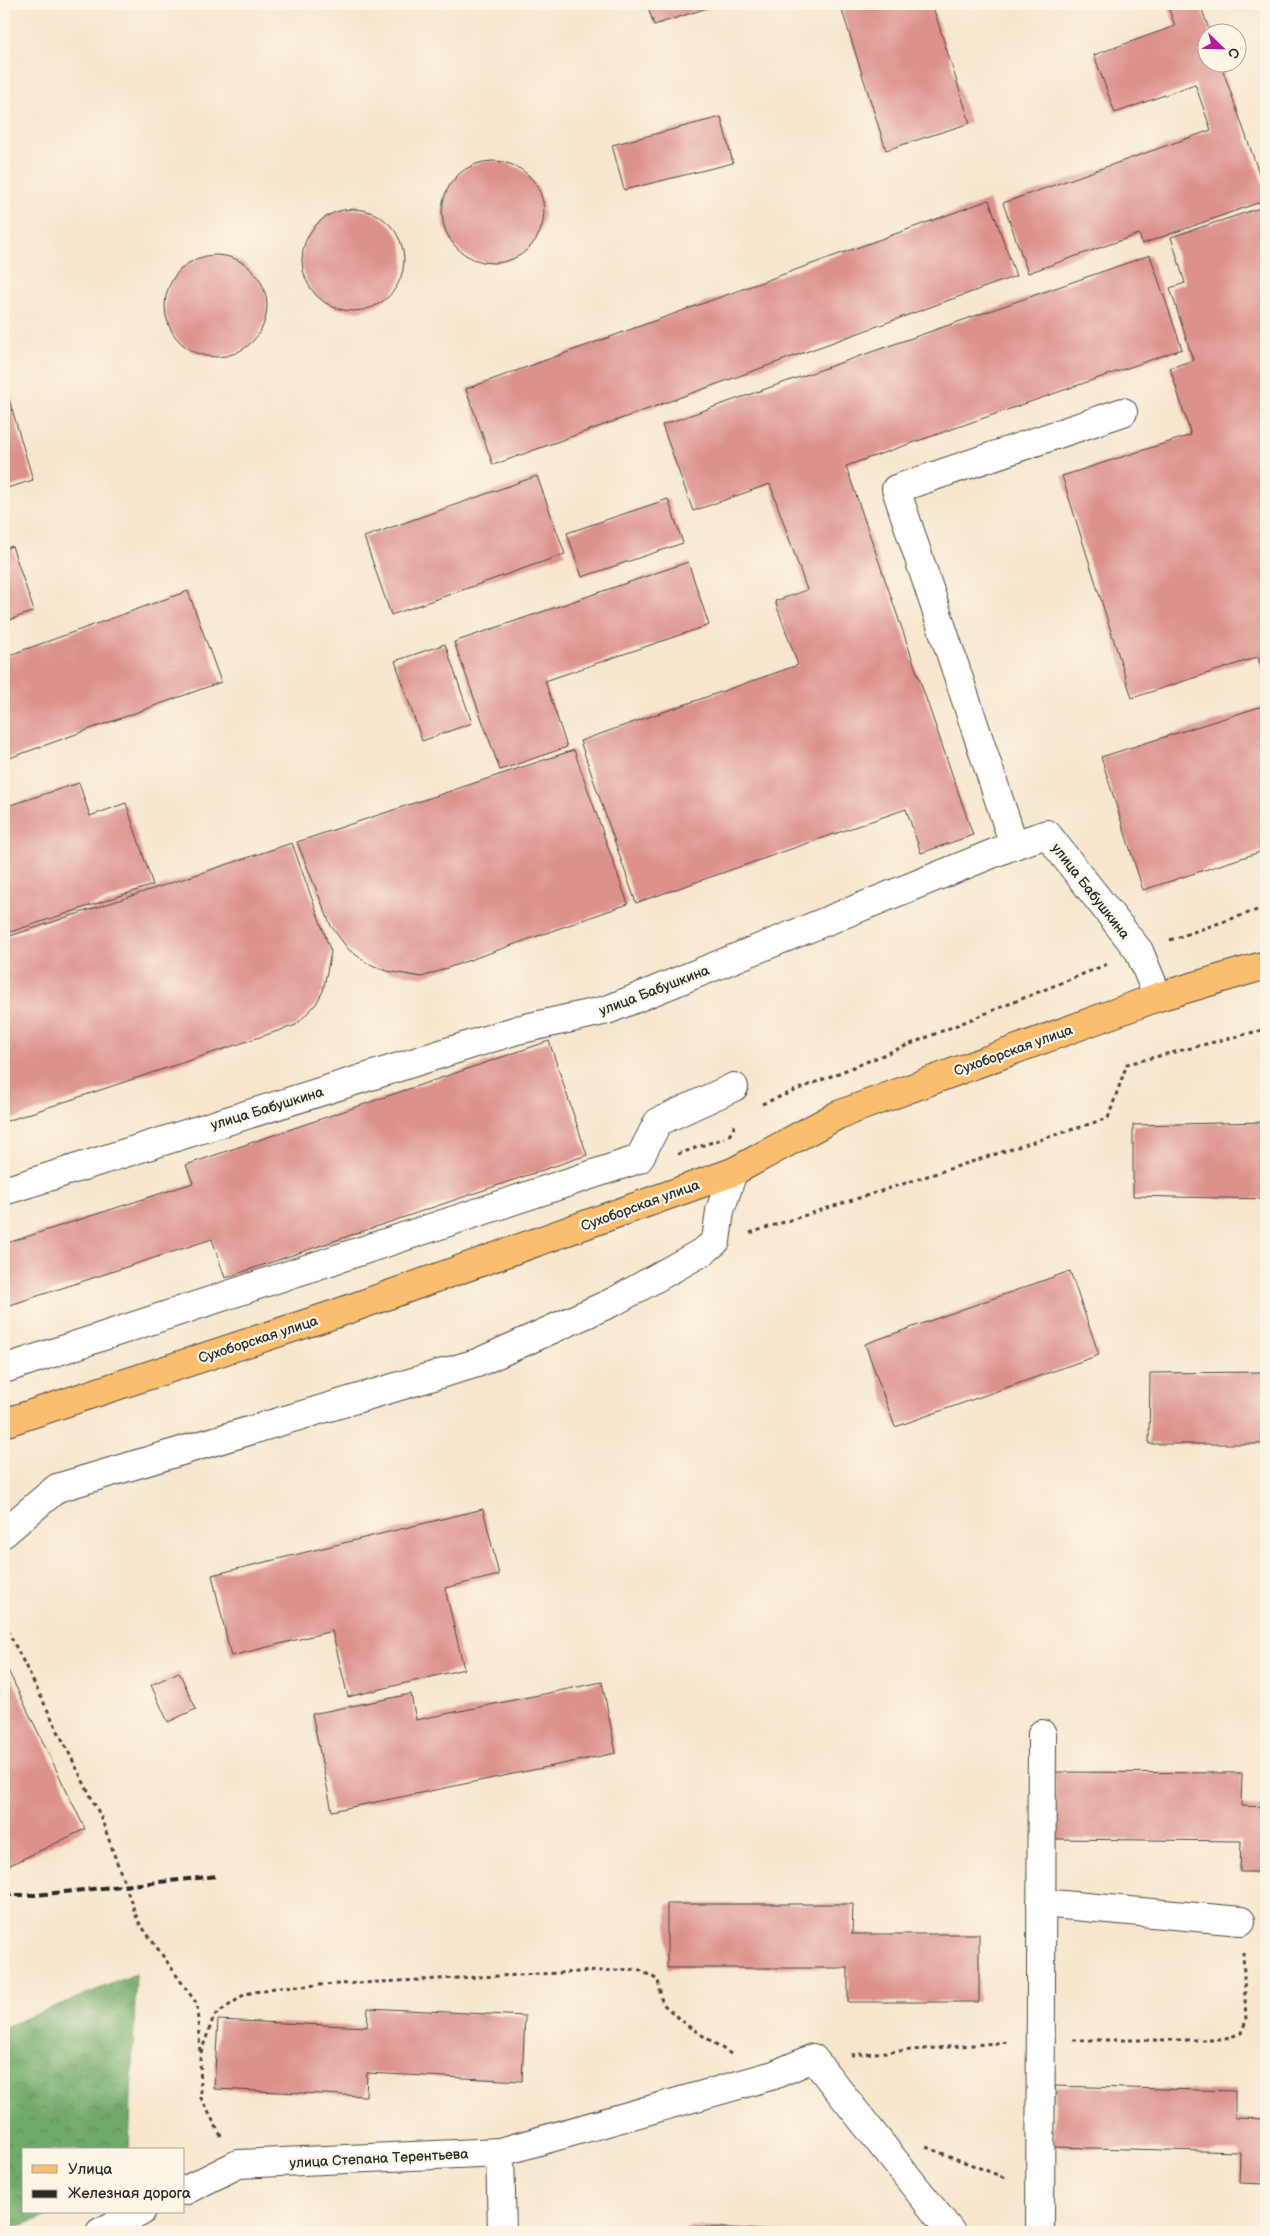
<svg xmlns="http://www.w3.org/2000/svg" width="1270" height="2236" viewBox="0 0 1270 2236" font-family="'Balsamiq Sans',sans-serif">
  <style>
    .forest { fill: url(#forest-crowns); stroke: #4d6a4a }
    .building { fill: #dc918b }
    .lines { fill: none; stroke-linecap: round; stroke-linejoin: round }
    .minor-casing { stroke: #4a4743; stroke-width: 30 }
    .major-casing { stroke: #4a4743; stroke-width: 30 }
    .path { stroke: #4a4743; stroke-width: 3; stroke-dasharray: 4 4; stroke-linecap: butt }
    .minor { stroke: #fff; stroke-width: 28 }
    .major { stroke: #fbbe6e; stroke-width: 28 }
    .rail { stroke: #2b2b2b; stroke-width: 4; stroke-dasharray: 8 4; stroke-linecap: butt }
    .labels { text-anchor: middle; stroke-width: 4.5; stroke-linejoin: round; paint-order: stroke }
    .street-label { font-size: 14px; fill: #2b2b2b; stroke: #fcf5e5 }
  </style>
  <defs>
    <pattern id="forest-crowns" width="20" height="18" patternUnits="userSpaceOnUse" patternTransform="scale(1.25)"><rect width="20" height="18" fill="#6faa69"/><path d="M2 6a3 3 0 1 1 6 0M12 15a3 3 0 1 1 6 0" fill="none" stroke="#5b8b57"/></pattern>
  </defs>
  <rect width="100%" height="100%" fill="#fcf5e5"/>
  <filter id="ink" filterUnits="userSpaceOnUse"><feTurbulence type="fractalNoise" baseFrequency=".02" numOctaves="2"/><feDisplacementMap in="SourceGraphic" scale="10" xChannelSelector="R" yChannelSelector="G"/><feConvolveMatrix kernelMatrix="1 2 1 2 8 2 1 2 1" color-interpolation-filters="sRGB"/></filter>
  <filter id="wash" filterUnits="userSpaceOnUse"><feTurbulence type="fractalNoise" baseFrequency=".0096" numOctaves="4" result="noise"/><feDisplacementMap in="SourceGraphic" scale="20" xChannelSelector="R" yChannelSelector="G"/><feGaussianBlur stdDeviation="1.12" result="paint"/><feColorMatrix in="noise" values="0 0 0 0 0 0 0 0 0 0 0 0 0 0 0 0 0 1.4 0 .05"/><feComposite in="paint" operator="in"/></filter>
  <g filter="url(#wash)">
    <rect width="100%" height="100%" fill="#f7e6cd"/>
    <polygon class="forest" points="136,1974 129,2150 24,2150 24,2212 59,2212 4,2231 4,2027"/>
    <g id="blocks">
      <g class="building">
        <polygon points="647,4 720,4 654,25"/>
        <polygon points="840,4 932,4 970,123 886,150"/>
        <polygon points="1167,4 1200,4 1210,32 1208,32 1208,62 1220,62 1266,193 1266,200 1142,244 1139,234 1028,273 1003,203 1211,130 1195,84 1115,113 1094,55 1175,26"/>
        <polygon points="721,117 733,163 624,190 612,145"/>
        <circle cx="493" cy="212" r="51"/>
        <polygon points="989,200 1016,276 493,465 466,389"/>
        <polygon points="1266,206 1266,681 1258,657 1132,698 1062,476 1191,435 1170,368 1193,360 1170,288 1185,283 1171,237"/>
        <circle cx="353" cy="260" r="51"/>
        <circle cx="216" cy="306" r="51"/>
        <polygon points="1150,255 1182,349 846,466 973,835 921,853 906,809 636,903 580,741 798,665 775,601 807,590 770,484 693,511 662,425"/>
        <polygon points="4,382 33,480 4,489"/>
        <polygon points="537,476 565,554 391,615 364,537"/>
        <polygon points="668,499 683,543 582,577 567,533"/>
        <polygon points="12,546 34,611 4,622 4,549"/>
        <polygon points="688,562 709,625 545,681 567,747 500,770 454,642"/>
        <polygon points="188,591 221,682 4,760 4,657"/>
        <polygon points="445,644 472,723 422,741 395,661"/>
        <polygon points="1266,705 1266,850 1143,890 1101,757"/>
        <polygon points="574,750 628,904 422,977 387,971 367,963 348,949 331,926 297,842"/>
        <polygon points="79,783 90,816 126,803 153,885 4,934 4,807"/>
        <polygon points="292,843 331,952 323,991 316,1004 296,1025 4,1122 4,938"/>
        <polygon points="549,1041 587,1155 225,1278 212,1239 4,1307 4,1244 193,1183 186,1165"/>
        <polygon points="1266,1122 1266,1199 1133,1196 1133,1125"/>
        <polygon points="1070,1271 1099,1355 895,1427 865,1344"/>
        <polygon points="1266,1372 1266,1444 1149,1444 1150,1373"/>
        <polygon points="483,1509 499,1575 445,1588 464,1669 348,1697 332,1631 231,1656 212,1575"/>
        <polygon points="4,1662 85,1829 4,1868"/>
        <polygon points="179,1672 196,1709 168,1722 151,1685"/>
        <polygon points="602,1682 616,1753 332,1811 312,1714 411,1694 416,1720"/>
        <polygon points="1055,1772 1242,1773 1241,1806 1266,1807 1266,1872 1240,1872 1241,1841 1055,1839"/>
        <polygon points="667,1904 853,1904 852,1934 979,1934 979,2002 848,2002 848,1968 667,1968"/>
        <polygon points="368,2008 525,2016 522,2081 367,2073 366,2096 214,2089 218,2020 367,2027"/>
        <polygon points="1055,2086 1235,2091 1235,2118 1266,2119 1266,2184 1239,2183 1240,2152 1054,2147"/>
        <polygon points="687,2226 783,2231 783,2232 687,2232"/>
      </g>
    </g>
  </g>
  <g filter="url(#ink)">
    <use href="#blocks" fill-opacity="0" stroke="#4a4743" stroke-width="1"/>
    <g class="lines">
      <g class="minor-casing">
        <g id="minor">
          <polyline points="1014,845 896,489 1123,412"/>
          <polyline points="4,1191 517,1030 607,1010 1014,845 1047,834 1139,951 1158,997"/>
          <polyline points="4,1369 639,1159 658,1122 734,1087"/>
          <polyline points="4,1533 57,1488 477,1363 615,1301 704,1251 716,1241 720,1211 733,1172"/>
          <polyline points="1041,1903 1241,1921"/>
          <polyline points="500,2152 774,2075 813,2058 951,2232"/>
          <polyline points="184,2191 238,2164 500,2152 502,2232"/>
          <polyline points="100,2232 141,2212"/>
          <polyline points="1040,2232 1042,1734"/>
        </g>
      </g>
      <g class="major-casing">
        <polyline id="major" points="4,1423 338,1313 733,1172 838,1115 1158,997 1266,965"/>
      </g>
      <g class="path">
        <polyline points="1170,940 1266,907"/>
        <polyline points="762,1104 1108,964"/>
        <polyline points="729,1136 737,1122"/>
        <polyline points="678,1154 724,1138"/>
        <polyline points="750,1233 1108,1118 1127,1064 1266,1029"/>
        <polyline points="4,1623 100,1815 138,1921 197,2004 200,2052"/>
        <polyline points="1073,2040 1223,2040 1241,2033 1246,2021 1243,1952"/>
        <polyline points="851,2055 1009,2042"/>
        <polyline points="221,2136 201,2098 200,2055 214,2016 245,1994 280,1987 638,1969 658,1980 662,2003 685,2024 731,2054"/>
        <polyline points="926,2147 1008,2179"/>
      </g>
      <use href="#minor" class="minor"/>
      <use href="#major" class="major"/>
      <polyline class="rail" points="4,1895 35,1895 218,1876"/>
    </g>
  </g>
  <g class="labels">
    <g class="street-label">
      <text transform="translate(1091 891) rotate(52)" y="5">улица Бабушкина</text>
      <text transform="translate(654 990) rotate(-21)" y="5">улица Бабушкина</text>
      <text transform="translate(1013 1050) rotate(-20)" y="5">Сухоборская улица</text>
      <text transform="translate(267 1108) rotate(-17)" y="5">улица Бабушкина</text>
      <text transform="translate(640 1205) rotate(-20)" y="5">Сухоборская улица</text>
      <text transform="translate(258 1339) rotate(-18)" y="5">Сухоборская улица</text>
      <text transform="translate(379 2158) rotate(-3)" y="5">улица Степана Терентьева</text>
    </g>
  </g>
  <rect width="1270" height="2236" fill="none" stroke="#fcf5e5" stroke-width="20"/>
  <rect x="22" y="2148" width="162" height="65" fill="#fcf5e5" stroke="#a8a49b"/>
  <rect x="32" y="2165" width="25" height="8" fill="#fbbe6e" stroke="#a8a49b"/>
  <text x="68" y="2174" font-size="15" fill="#2b2b2b">Улица</text>
  <rect x="32" y="2190" width="25" height="8" fill="#2b2b2b" stroke="#a8a49b"/>
  <text x="68" y="2198" font-size="15" fill="#2b2b2b">Железная дорога</text>
  <g transform="translate(1222 48) rotate(113)"><circle r="24" fill="#fcf5e5" stroke="#a8a49b"/>
  <path d="M0-4L9 19L0 12L-9 19Z" fill="#b5179e"/>
  <text y="-8" font-size="14" font-weight="bold" text-anchor="middle" fill="#2b2b2b">С</text>
  </g>
</svg>
